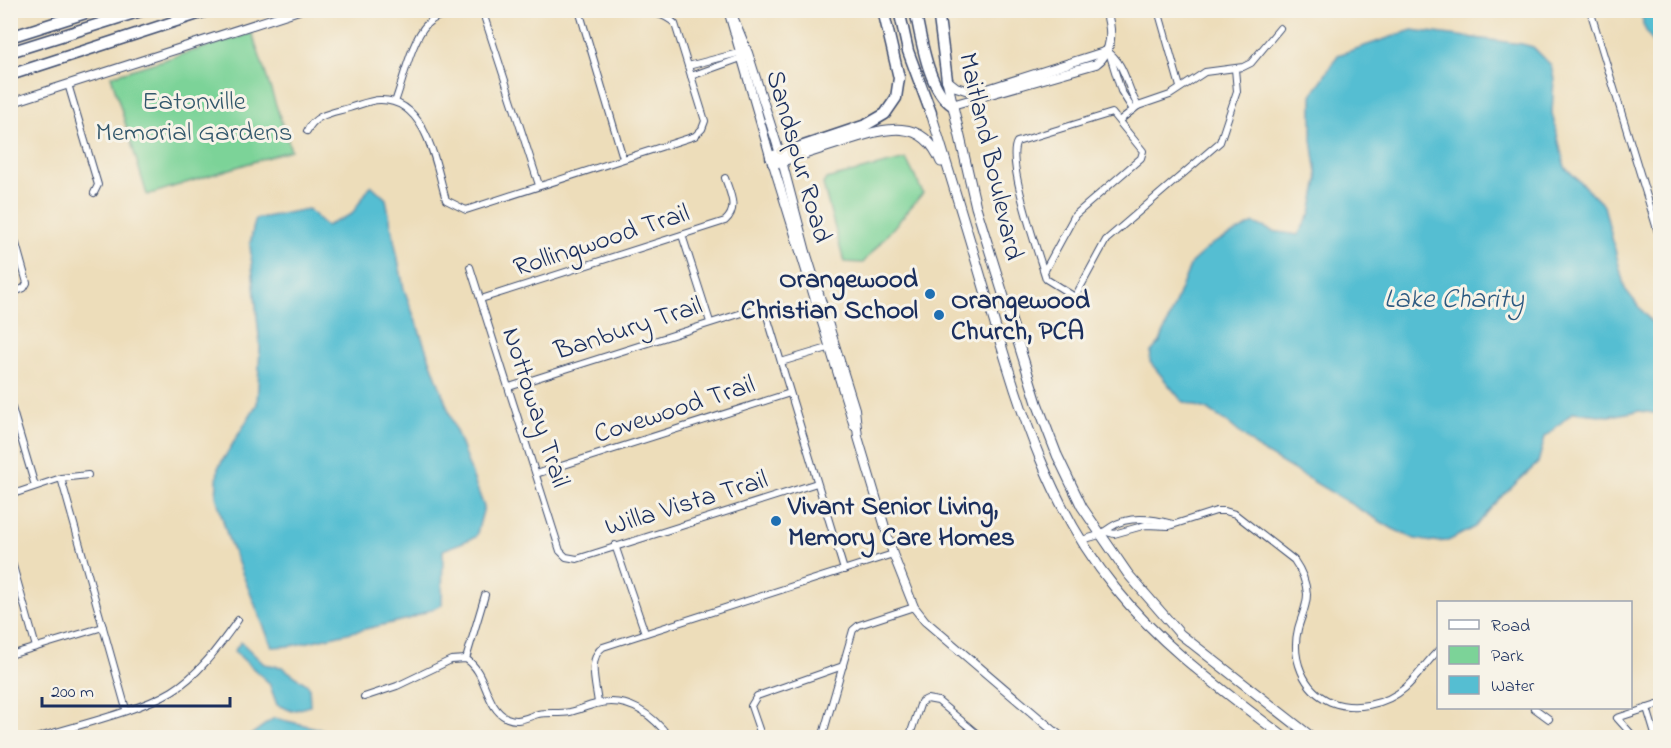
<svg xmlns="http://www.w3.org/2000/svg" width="1671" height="748" viewBox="0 0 1671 748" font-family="'Indie Flower',sans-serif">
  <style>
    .green { fill: #7cd398; stroke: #4c817b; stroke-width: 1.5 }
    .water { fill: #55bed2; stroke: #387698; stroke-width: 1.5 }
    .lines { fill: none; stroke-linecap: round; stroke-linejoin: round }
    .minor-casing { stroke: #3a496c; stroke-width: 8 }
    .tertiary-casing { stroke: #3a496c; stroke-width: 10 }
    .secondary-casing { stroke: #3a496c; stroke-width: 10 }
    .primary-casing { stroke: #3a496c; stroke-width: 11 }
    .motorway-casing { stroke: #3a496c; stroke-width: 13 }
    .minor { stroke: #fff; stroke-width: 6 }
    .tertiary { stroke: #fff; stroke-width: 8 }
    .secondary { stroke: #fff; stroke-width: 8 }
    .primary { stroke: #fff; stroke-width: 9 }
    .motorway { stroke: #fff; stroke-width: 10 }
    .poi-dot { fill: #1f6fb2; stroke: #f7f3e8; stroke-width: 2 }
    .labels { text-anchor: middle; stroke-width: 6; stroke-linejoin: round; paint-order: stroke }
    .park-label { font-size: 27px; fill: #33586c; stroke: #f7f3e8 }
    .street-label { font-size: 27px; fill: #1b2f5e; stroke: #f7f3e8 }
    .poi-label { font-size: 27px; font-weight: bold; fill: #1b2f5e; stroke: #f7f3e8; text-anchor: start }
    .water-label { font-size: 28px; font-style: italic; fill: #2c5a81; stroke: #f7f3e8 }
  </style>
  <rect width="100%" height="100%" fill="#f7f3e8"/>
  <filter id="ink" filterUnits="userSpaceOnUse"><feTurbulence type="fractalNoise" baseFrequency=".0167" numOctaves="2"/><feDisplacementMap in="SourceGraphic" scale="12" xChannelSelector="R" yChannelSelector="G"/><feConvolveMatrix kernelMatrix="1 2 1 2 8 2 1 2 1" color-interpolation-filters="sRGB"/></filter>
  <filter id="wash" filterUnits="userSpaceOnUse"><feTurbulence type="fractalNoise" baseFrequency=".008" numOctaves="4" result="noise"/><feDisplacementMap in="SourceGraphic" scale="24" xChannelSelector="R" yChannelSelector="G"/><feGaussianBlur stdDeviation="1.35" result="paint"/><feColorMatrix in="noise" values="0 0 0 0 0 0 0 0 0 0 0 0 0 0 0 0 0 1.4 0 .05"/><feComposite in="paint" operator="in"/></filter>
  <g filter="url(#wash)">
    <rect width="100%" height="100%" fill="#edddba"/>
    <g class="green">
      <polygon points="252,33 291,150 147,195 111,76"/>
      <polygon points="906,159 923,193 863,263 844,262 823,184 826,179"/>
    </g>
    <g class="water">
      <polygon points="1642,11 1660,11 1660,57 1643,25"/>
      <polygon points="1412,30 1522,44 1533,47 1551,65 1554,79 1552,113 1565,167 1604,206 1625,289 1660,333 1660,414 1639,411 1609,416 1573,412 1545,437 1538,463 1498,500 1475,527 1448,541 1433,542 1415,539 1393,529 1260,450 1227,422 1208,410 1182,401 1150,362 1151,352 1160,342 1191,263 1212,244 1254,223 1272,231 1298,235 1311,213 1318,180 1312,140 1312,95 1338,55"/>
      <polygon points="371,185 386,199 404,289 484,507 476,537 443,550 442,605 409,619 291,646 272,647 228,538 216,496 218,468 257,404 260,347 250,245 255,219 308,209 326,226 352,214"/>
      <polygon points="241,642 264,664 282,667 309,686 310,706 292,711 277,705 269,683 234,651"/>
      <polygon points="274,718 321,729 334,737 248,737"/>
    </g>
  </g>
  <g filter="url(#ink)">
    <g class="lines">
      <g class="minor-casing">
        <g id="minor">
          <polyline points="579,10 623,158"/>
          <polyline points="1158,10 1180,87"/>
          <polyline points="1590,10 1660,239"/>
          <polyline points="485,12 485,19 539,185"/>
          <path d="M1107,51C1126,64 1126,87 1138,106"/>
          <polyline points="1109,52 1121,91 1133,110"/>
          <polyline points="688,66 742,52"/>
          <polyline points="691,76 744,57"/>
          <polyline points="68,84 98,185 94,193"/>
          <path d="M395,102C403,81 412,39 427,24C436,15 450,13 462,10"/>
          <polyline points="1120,120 1138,106 1170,95 1205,72 1243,67 1251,63 1280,28"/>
          <path d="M307,131C315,114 332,113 349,108C359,105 370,100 380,100C427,99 436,166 446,200L466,210L695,136L702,129L705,121L675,24C663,11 643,12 626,10"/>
          <polyline points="10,222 27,283 24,288 10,294"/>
          <polyline points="682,235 710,322"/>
          <polyline points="470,267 560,551 566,557 577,559 817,483"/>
          <path d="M1044,272L1075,215L1141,158L1143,151L1112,113L1017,142C1005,160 1039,255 1046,279L1075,297L1106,240L1220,142L1237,91L1235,69"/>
          <path d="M481,299L725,221C739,209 730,193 725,178"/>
          <polyline points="781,362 828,348"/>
          <polyline points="509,387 755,309 761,310 767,316 844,570"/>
          <polyline points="10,401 35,486"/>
          <polyline points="536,474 790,393"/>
          <polyline points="61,478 126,709"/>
          <polyline points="10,495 61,478 88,475"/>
          <path d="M1107,532L1114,534L1146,525L1169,526L1216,511H1225L1235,514L1294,560C1301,570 1306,581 1307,594C1307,607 1301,617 1298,629C1291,658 1303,690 1331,702C1354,711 1386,705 1405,688C1418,677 1426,662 1438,651"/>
          <path d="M1081,540C1098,536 1098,536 1111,527C1128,515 1155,519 1173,524"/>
          <polyline points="615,545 645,633"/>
          <polyline points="10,555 36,647"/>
          <polyline points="10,655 103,627"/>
          <polyline points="466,659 485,595"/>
          <path d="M364,697L397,686L451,660L466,659C487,672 485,708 507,718C519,723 527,717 538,714C548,712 559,714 570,712C579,710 587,706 596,704C627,696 652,714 670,738"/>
          <path d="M598,703C596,685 587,658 603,647L893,554"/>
          <polyline points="1534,708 1549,719"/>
          <polyline points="1647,708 1656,738"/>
          <path d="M36,738C77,725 137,712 172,691C200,674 219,646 238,620"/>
          <polyline points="762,738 751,706 757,696 843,666"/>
          <polyline points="822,738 853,630 859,625 914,607"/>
          <polyline points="909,738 921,702 927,699 938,701 982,738"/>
          <polyline points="1635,738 1617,718 1660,704"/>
        </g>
      </g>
      <g class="tertiary-casing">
        <g id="tertiary">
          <polyline points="782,161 806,252 855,409 858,437 893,554 914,607 925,621 1062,738"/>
          <polyline points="773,164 854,426"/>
        </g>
      </g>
      <g class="secondary-casing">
        <g id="secondary">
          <polyline points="728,10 772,163"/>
          <polyline points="734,19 748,53 781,157"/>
          <polyline points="947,80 956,87 975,93 1107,51"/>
          <polyline points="10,103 299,10"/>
          <path d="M952,105L1096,64C1114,51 1112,30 1106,10"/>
        </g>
      </g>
      <g class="primary-casing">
        <g id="primary">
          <polyline points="947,80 976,207 1037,403 1057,455 1082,507 1128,574 1180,634 1313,738"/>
          <path d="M931,113C951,178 971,243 990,308C1020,408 1048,506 1115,588C1163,648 1224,691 1285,738"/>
          <path d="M773,164C795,157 817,150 839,143C878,131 921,112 941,162"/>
        </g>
      </g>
      <g class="motorway-casing">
        <g id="motorway">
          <polyline points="899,10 908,51 931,113"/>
          <path d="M915,10C921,37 928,90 952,105"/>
          <polyline points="938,10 947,80"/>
          <polyline points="10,37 95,10"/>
          <polyline points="10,52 144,10"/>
          <polyline points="10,75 210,10"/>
          <polyline points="771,157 866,125 885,114 896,98 899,78 883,10"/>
        </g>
      </g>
      <use href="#minor" class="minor"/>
      <use href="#tertiary" class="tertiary"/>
      <use href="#secondary" class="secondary"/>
      <use href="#primary" class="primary"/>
      <use href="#motorway" class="motorway"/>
    </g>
  </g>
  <g class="poi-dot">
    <circle cx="930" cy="294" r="6"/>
    <circle cx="939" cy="315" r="6"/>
    <circle cx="776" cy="521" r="6"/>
  </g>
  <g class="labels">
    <g class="park-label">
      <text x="194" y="109">Eatonville<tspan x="194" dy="31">Memorial Gardens</tspan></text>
    </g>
    <g class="street-label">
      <text transform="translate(800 156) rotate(74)" y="9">Sandspur Road</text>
      <text transform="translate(992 156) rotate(77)" y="9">Maitland Boulevard</text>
      <text transform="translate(601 239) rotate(-18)" y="9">Rollingwood Trail</text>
      <text transform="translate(628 327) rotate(-18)" y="9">Banbury Trail</text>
      <text transform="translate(537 407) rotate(72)" y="9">Nottoway Trail</text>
      <text transform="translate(674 408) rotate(-18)" y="9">Covewood Trail</text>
      <text transform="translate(686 502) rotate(-17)" y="9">Willa Vista Trail</text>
    </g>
    <g class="poi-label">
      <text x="918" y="287" text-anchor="end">Orangewood<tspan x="918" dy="31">Christian School</tspan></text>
      <text x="951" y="308">Orangewood<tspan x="951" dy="31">Church, PCA</tspan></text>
      <text x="788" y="514">Vivant Senior Living,<tspan x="788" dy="31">Memory Care Homes</tspan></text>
    </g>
    <g class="water-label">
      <text x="1454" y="307">Lake Charity</text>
    </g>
  </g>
  <rect width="1671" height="748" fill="none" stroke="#f7f3e8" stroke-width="36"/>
  <rect x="1437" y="601" width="195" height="108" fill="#f7f3e8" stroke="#9fa5b1" stroke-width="1.5"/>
  <rect x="1449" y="620" width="30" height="9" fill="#ffffff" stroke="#9fa5b1" stroke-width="1.5"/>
  <text x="1491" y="631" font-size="18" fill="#1b2f5e">Road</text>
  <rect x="1449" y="646" width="30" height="18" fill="#7cd398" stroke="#9fa5b1" stroke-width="1.5"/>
  <text x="1491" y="661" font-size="18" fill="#1b2f5e">Park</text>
  <rect x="1449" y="676" width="30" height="18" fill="#55bed2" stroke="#9fa5b1" stroke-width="1.5"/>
  <text x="1491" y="691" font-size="18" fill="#1b2f5e">Water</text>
  <path d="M42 697v9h188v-9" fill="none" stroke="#1b2f5e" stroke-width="3"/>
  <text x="51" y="697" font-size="18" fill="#1b2f5e" stroke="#f7f3e8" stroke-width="4.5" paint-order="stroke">200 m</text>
</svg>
